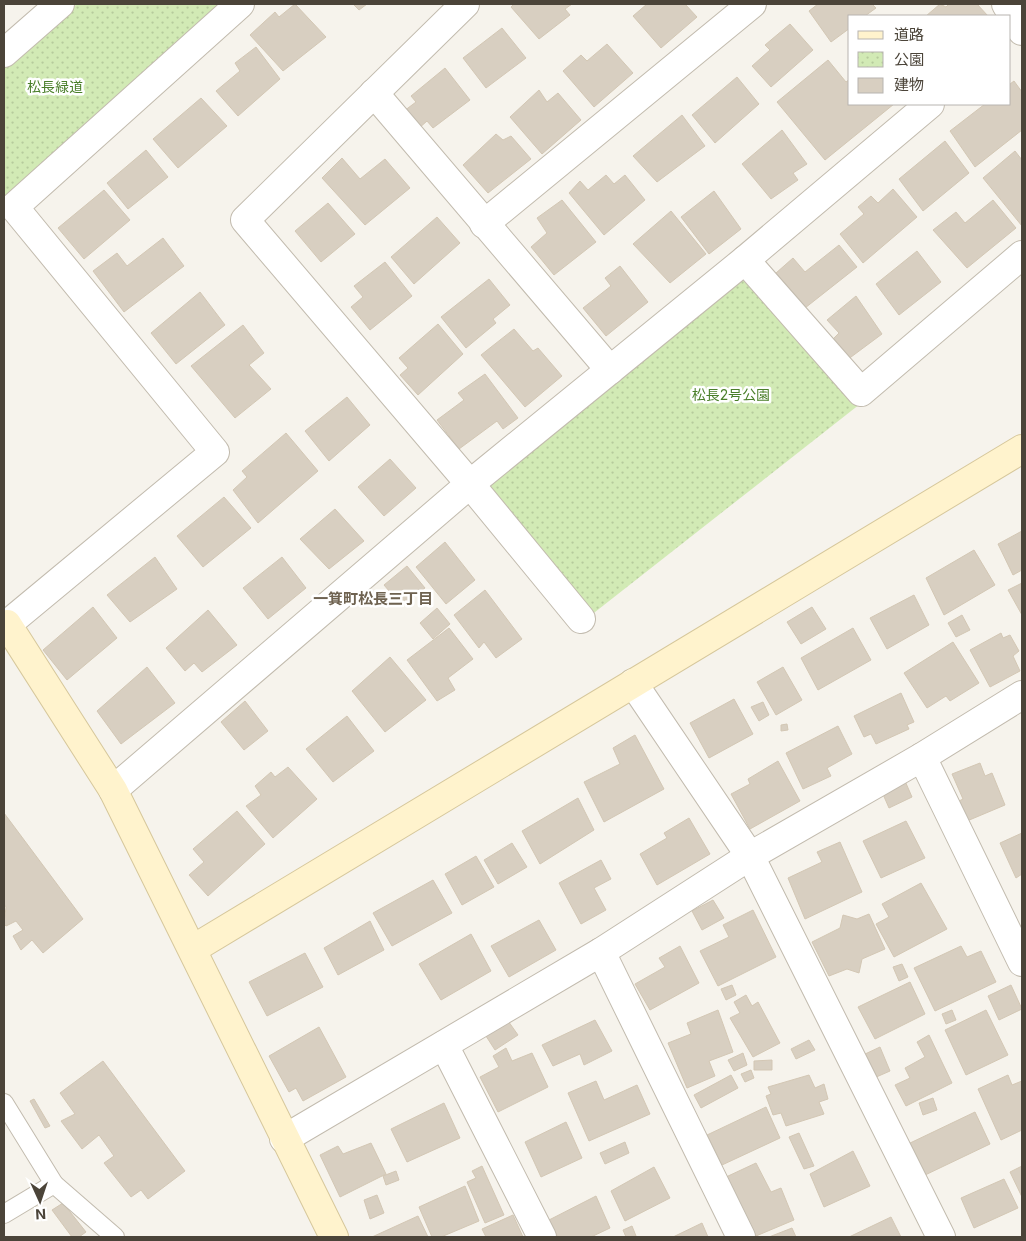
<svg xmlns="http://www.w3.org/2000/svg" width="1026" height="1241" viewBox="0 0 1026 1241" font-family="Inter,'Noto Sans JP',sans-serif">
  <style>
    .park { fill: url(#park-dots) }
    .building { fill: #d8cfc1; stroke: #d3c7b4 }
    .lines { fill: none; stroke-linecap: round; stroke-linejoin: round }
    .lane-casing { stroke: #c2bbae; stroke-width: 20 }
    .street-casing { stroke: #c2bbae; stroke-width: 30 }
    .secondary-casing { stroke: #d6c79b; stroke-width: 30 }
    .lane { stroke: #fff; stroke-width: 18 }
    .street { stroke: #fff; stroke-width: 28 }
    .secondary { stroke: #fff3cd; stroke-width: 28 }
    .labels { text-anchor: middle; stroke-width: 5; stroke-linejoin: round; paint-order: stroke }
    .park-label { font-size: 14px; fill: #4a7f2a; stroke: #fff }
    .neighbourhood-label { font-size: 15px; font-weight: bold; fill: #6e6250; stroke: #fff }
  </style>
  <defs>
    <pattern id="park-dots" width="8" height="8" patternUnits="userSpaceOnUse" patternTransform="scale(1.25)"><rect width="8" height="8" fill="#d2eab5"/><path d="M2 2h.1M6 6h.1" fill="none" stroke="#b6ca9c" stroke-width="1.8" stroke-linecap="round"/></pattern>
  </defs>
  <rect width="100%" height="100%" fill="#f6f3ec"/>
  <g class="park">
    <polygon points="77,4 219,4 4,198 4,67"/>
    <polygon points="743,272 860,404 590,616 482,486"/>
  </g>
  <g class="building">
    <polygon points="295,4 326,37 283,71 250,35 275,12 279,17"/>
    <polygon points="353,4 367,4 359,10"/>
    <polygon points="514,4 572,4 565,9 570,15 539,39 511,7"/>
    <polygon points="647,4 685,4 697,17 661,48 633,16"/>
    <polygon points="818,4 872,4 876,8 865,16 850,16 850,28 831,42 809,11"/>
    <polygon points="940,4 946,7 949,4 977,4 988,16 926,16"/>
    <polygon points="790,24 813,50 771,87 752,66 770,50 765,45"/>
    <polygon points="502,28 526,58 486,88 463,58"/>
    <polygon points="607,44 633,73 594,107 563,71 581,55 587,61"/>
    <polygon points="256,47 280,79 238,116 216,91 240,71 235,63"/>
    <polygon points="828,60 846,82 850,79 850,104 894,104 825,160 777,102"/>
    <polygon points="445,68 470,100 433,128 427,121 418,129 404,111 416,102 411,96"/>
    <polygon points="737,77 759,104 715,143 692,115"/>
    <polygon points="1014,81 1022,92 1022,130 975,167 950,131 985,104 1010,104 1010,84"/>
    <polygon points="539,90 547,102 558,93 581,120 542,154 510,117"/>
    <polygon points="201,98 227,126 178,168 153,139"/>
    <polygon points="682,115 705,146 657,182 633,156"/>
    <polygon points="782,130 807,164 793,173 798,180 771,199 742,164"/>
    <polygon points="496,134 503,140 511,136 531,159 488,193 463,165"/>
    <polygon points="945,141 969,173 923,211 899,179"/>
    <polygon points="146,150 168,177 128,209 107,183"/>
    <polygon points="1015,151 1022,160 1022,226 983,178"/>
    <polygon points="342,158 360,179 385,159 410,188 365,225 322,178"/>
    <polygon points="606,175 614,184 625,175 645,200 604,235 569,193 580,181 588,190"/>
    <polygon points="893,189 917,217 863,263 840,234 864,214 858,207 871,196 878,203"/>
    <polygon points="104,190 130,220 84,259 58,228"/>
    <polygon points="714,191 741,229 709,254 681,217"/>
    <polygon points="562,200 596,242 554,275 531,247 547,233 537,218"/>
    <polygon points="993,200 1016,228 967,268 933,230 956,212 965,223"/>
    <polygon points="328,203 355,234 321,262 295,231"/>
    <polygon points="671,211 706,254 670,283 633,244"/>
    <polygon points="437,217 460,243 414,284 391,257"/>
    <polygon points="163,238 184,266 124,312 93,271 117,253 127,266"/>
    <polygon points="839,245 857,267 805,308 776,273 793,258 805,272"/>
    <polygon points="917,251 941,282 899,315 876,284"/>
    <polygon points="385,262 412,296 370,330 351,307 363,297 354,286"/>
    <polygon points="620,266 648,302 606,336 583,308 611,286 605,278"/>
    <polygon points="489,279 510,305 493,319 496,323 466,348 441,317"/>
    <polygon points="200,292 225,325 176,364 151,333"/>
    <polygon points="856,296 882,334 847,360 831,341 839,333 827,320"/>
    <polygon points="438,324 463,354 418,395 400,375 408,368 399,358"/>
    <polygon points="243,325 264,353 249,365 271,389 235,418 191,366"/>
    <polygon points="514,329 533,351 538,348 562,376 525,407 481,355"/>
    <polygon points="485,374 518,418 503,429 497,421 459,449 437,420 464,400 458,393"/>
    <polygon points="347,397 370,425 329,461 305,431"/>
    <polygon points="286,433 318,471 258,523 233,490 247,477 242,471"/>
    <polygon points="390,459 416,488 384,516 358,487"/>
    <polygon points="224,497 251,528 203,567 177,536"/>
    <polygon points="335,509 364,541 329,569 300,539"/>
    <polygon points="1022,531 1022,570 1013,575 998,544"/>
    <polygon points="445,542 475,580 446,604 416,567"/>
    <polygon points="974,550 995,585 944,615 926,578"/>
    <polygon points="155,557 177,589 130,622 107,595"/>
    <polygon points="282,557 306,588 268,619 243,588"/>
    <polygon points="407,566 425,588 402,606 384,585"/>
    <polygon points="1022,583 1022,615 1008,590"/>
    <polygon points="485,590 522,639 496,658 484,642 479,648 454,615"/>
    <polygon points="914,595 929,625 887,649 870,618"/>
    <polygon points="93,607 117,638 67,680 43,650"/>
    <polygon points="812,607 826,629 801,644 787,622"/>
    <polygon points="437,608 450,624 433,639 420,623"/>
    <polygon points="208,610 237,645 202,672 194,663 185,671 166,648"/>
    <polygon points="962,615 970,630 956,637 948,623"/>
    <polygon points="449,628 473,659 448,678 455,690 437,701 407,660"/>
    <polygon points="853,628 871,660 818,690 801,658"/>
    <polygon points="1001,633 1003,638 1010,635 1019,651 1013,656 1020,671 990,687 970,650"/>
    <polygon points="953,642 979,683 950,701 946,696 927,708 904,673"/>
    <polygon points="390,657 426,700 385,732 352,691"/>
    <polygon points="147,667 175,703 121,744 97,711"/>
    <polygon points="783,667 802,700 776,715 757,682"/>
    <polygon points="901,693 914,722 907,725 909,729 876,744 871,734 864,737 854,716"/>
    <polygon points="734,699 753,734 709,758 690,723"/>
    <polygon points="245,701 268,731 244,750 221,722"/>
    <polygon points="763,702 769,715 759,721 751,707"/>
    <polygon points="347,716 374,751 333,782 306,749"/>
    <polygon points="787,724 788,730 781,731 781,725"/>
    <polygon points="838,726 852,754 827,768 831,776 803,789 786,753"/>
    <polygon points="635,735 664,789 604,822 584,782 620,764 613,748"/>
    <polygon points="778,761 800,801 750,829 731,794 750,784 748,779"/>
    <polygon points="980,763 985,776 992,773 1005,805 967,821 957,802 963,799 952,774"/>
    <polygon points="288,767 317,799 273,838 246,806 261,795 255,786 271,772 275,777"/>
    <polygon points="905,781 912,797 889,808 882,792"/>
    <polygon points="578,798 594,830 540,864 522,831"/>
    <polygon points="237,811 265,844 208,896 189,875 204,862 193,849"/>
    <polygon points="4,813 83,919 43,953 32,940 21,950 13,936 23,930 16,921 6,926 4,924 6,907 4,904"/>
    <polygon points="689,818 710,854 657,885 640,854 667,838 664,833"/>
    <polygon points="906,821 925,858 881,878 863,841"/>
    <polygon points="1022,833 1022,874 1016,878 1000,843"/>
    <polygon points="840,842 862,892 805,919 788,878 822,862 817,852"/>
    <polygon points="512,843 527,867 498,884 484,860"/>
    <polygon points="476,856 494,887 462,905 445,874"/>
    <polygon points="601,860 611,879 594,888 606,910 581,924 559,883"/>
    <polygon points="433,880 452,913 392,946 373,913"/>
    <polygon points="921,883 947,929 894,957 876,924 889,917 882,904"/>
    <polygon points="713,900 724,918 702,930 692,911"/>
    <polygon points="753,910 776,957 718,986 700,951 729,937 723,925"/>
    <polygon points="869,914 885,949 862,959 859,973 847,969 829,976 812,942 840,928 843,915 857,919"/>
    <polygon points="539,920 556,950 509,977 491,946"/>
    <polygon points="370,921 384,950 338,975 324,948"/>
    <polygon points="471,934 491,971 441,1000 419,964"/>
    <polygon points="680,946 699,983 650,1010 635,984 665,967 659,958"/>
    <polygon points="961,946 967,957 981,951 996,982 935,1011 914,968"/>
    <polygon points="305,953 323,987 267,1016 249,982"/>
    <polygon points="902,964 908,977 899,981 893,967"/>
    <polygon points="910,982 925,1014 875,1039 858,1007"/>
    <polygon points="732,985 736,995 726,1000 721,989"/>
    <polygon points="1011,985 1022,1009 999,1020 988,996"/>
    <polygon points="746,995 752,1006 758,1002 780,1043 753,1057 730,1018 740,1013 734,1002"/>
    <polygon points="718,1010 733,1052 709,1061 715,1076 687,1088 668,1043 691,1034 687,1023"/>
    <polygon points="952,1010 956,1020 946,1024 942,1014"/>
    <polygon points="986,1010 1008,1055 966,1075 945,1030"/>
    <polygon points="506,1018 518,1035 495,1050 484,1033"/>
    <polygon points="595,1020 612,1051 584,1065 580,1054 553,1066 542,1045"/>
    <polygon points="319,1027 346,1077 303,1101 296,1088 289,1092 269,1056"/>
    <polygon points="929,1035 952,1083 906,1106 895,1085 910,1078 905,1068 925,1057 917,1042"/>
    <polygon points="809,1040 815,1050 796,1059 791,1049"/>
    <polygon points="880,1047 890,1071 874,1078 863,1055"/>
    <polygon points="506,1048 512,1061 532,1053 548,1087 498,1112 480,1077 499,1067 493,1056"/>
    <polygon points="743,1053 747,1065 734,1071 728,1060"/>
    <polygon points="772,1060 772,1070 754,1070 754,1061"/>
    <polygon points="103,1061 185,1171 148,1199 141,1190 131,1197 104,1163 114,1156 99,1135 82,1149 61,1121 75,1114 60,1093"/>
    <polygon points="751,1070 754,1078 745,1082 741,1074"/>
    <polygon points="731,1075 738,1088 701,1108 694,1095"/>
    <polygon points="809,1075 815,1088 824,1084 828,1099 819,1102 824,1114 786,1126 781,1113 773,1115 766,1096 771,1094 768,1087"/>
    <polygon points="1008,1075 1012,1085 1022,1081 1022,1130 1001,1140 978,1089"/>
    <polygon points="596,1081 604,1100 637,1085 650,1114 589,1141 568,1093"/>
    <polygon points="933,1098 937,1110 923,1115 919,1103"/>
    <polygon points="34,1099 50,1126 45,1128 30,1101"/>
    <polygon points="444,1103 460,1138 407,1162 391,1129"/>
    <polygon points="766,1107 780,1138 722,1165 707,1135"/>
    <polygon points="975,1112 990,1144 923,1176 908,1144"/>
    <polygon points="566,1122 582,1158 541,1177 525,1142"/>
    <polygon points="799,1133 814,1166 804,1169 789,1137"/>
    <polygon points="625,1142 629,1153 605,1164 600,1153"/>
    <polygon points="371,1143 386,1174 340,1197 320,1155 338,1146 343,1154"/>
    <polygon points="853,1151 870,1186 824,1207 810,1174"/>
    <polygon points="756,1163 771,1192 781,1188 794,1220 756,1236 726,1177"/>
    <polygon points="482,1166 504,1215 485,1223 467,1182 476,1178 472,1171"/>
    <polygon points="1022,1166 1022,1197 1010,1172"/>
    <polygon points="654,1167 670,1198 625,1221 611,1191"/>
    <polygon points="396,1171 399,1180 386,1185 383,1176"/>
    <polygon points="1004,1179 1018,1208 974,1228 961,1198"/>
    <polygon points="465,1186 479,1221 441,1237 432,1237 419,1207"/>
    <polygon points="377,1195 384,1213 370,1219 364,1200"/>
    <polygon points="596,1196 610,1228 591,1237 558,1237 549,1220"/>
    <polygon points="63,1203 86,1232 79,1237 72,1237 52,1210"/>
    <polygon points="513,1215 523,1237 486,1237 482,1229"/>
    <polygon points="418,1216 428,1237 372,1237"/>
    <polygon points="891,1217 901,1237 849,1237"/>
    <polygon points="702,1223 708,1237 673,1237"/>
    <polygon points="632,1226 636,1236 626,1237 623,1230"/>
    <polygon points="792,1228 796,1237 769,1237"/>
  </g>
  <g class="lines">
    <g class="lane-casing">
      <g id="lane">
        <polyline points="4,1103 54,1184 4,1214"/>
        <polyline points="54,1184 115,1237"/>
      </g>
    </g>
    <g class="street-casing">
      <g id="street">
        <polyline points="465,4 245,220 470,484 581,619"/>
        <polyline points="1006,4 1022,31"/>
        <polyline points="4,53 60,4"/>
        <polyline points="374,93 610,370"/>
        <polyline points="484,224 752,4"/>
        <polyline points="745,260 861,392 1022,255"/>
        <polyline points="4,627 215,452 14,207 240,4"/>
        <polyline points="633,683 750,856 941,1237"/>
        <polyline points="922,757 1022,962"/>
        <polyline points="113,790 470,484 745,260 930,104"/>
        <polyline points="601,952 741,1237"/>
        <polyline points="444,1045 542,1237"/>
        <polyline points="284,1139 601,952 750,856 922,757 1022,695"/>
      </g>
    </g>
    <g class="secondary-casing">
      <g id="secondary">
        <polyline points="7,624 113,790 334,1237"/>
        <polyline points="193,949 1022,449"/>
      </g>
    </g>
    <use href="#lane" class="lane"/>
    <use href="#street" class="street"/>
    <use href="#secondary" class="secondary"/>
  </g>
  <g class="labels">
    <g class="park-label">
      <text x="55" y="92">松長緑道</text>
      <text x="731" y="400">松長2号公園</text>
    </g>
    <g class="neighbourhood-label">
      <text x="373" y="604">一箕町松長三丁目</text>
    </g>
  </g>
  <rect width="1026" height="1241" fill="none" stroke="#4b4439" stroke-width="10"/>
  <rect x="848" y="15" width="162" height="90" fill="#ffffff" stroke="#b7b4b0"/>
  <rect x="858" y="31" width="25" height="8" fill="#fff3cd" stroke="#b7b4b0"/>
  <text x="894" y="40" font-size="15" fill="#4b4439">道路</text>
  <rect x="858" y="52" width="25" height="15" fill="url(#park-dots)" stroke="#b7b4b0"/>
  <text x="894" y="65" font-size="15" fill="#4b4439">公園</text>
  <rect x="858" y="78" width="25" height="15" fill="#d8cfc1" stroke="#b7b4b0"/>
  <text x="894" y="90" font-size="15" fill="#4b4439">建物</text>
  <g transform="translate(40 1201) rotate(177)" stroke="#ffffff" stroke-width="4" paint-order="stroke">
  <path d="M0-4L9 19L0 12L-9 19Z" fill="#4b4439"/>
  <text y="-8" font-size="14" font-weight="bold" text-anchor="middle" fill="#4b4439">N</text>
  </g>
</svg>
